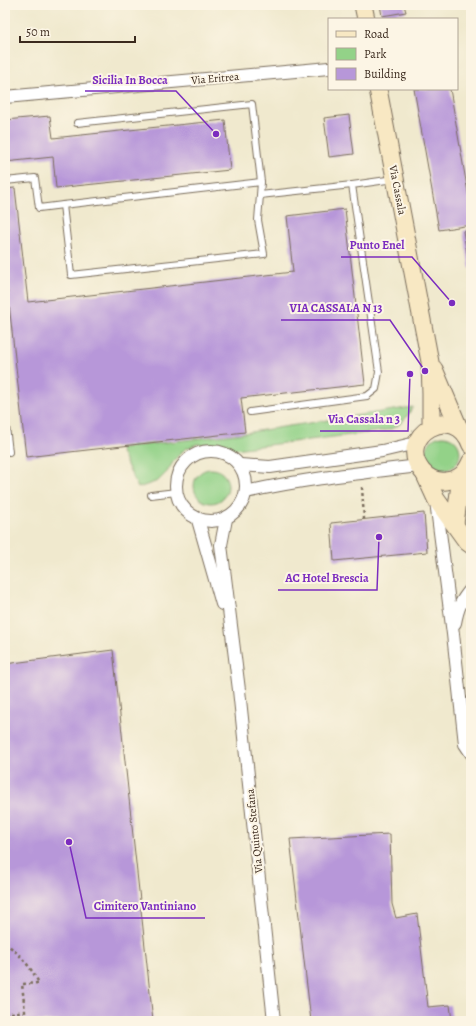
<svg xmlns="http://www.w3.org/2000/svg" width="476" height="1026" viewBox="0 0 476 1026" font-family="Alegreya,serif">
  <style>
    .green { fill: #93d288; stroke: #677e53 }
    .building { fill: #b797d9 }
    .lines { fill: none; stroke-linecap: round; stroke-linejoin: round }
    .service-casing { stroke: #7a6d5c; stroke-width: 8 }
    .minor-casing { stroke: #7a6d5c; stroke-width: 14 }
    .secondary-casing { stroke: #7a6d5c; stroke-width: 19 }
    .path { stroke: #7a6d5c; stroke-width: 2.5; stroke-dasharray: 3 3; stroke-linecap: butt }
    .service { stroke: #fff; stroke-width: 6 }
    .minor { stroke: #fff; stroke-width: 12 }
    .secondary { stroke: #f8e8c3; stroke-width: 17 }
    .labels { text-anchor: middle; stroke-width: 4; stroke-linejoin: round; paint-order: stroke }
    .street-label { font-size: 11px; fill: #3b2a1e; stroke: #fcf5e5 }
    .leader { fill: none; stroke: #7b2cbf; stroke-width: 1.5 }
    .callout-dot { fill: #7b2cbf; stroke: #fcf5e5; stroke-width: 1.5 }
    .callout-label { font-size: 12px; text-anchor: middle; font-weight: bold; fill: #7b2cbf; stroke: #fcf5e5; stroke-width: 4; stroke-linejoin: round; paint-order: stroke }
  </style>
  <rect width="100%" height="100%" fill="#fcf5e5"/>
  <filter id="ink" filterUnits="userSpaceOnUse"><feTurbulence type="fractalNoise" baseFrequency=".025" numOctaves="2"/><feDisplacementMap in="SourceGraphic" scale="8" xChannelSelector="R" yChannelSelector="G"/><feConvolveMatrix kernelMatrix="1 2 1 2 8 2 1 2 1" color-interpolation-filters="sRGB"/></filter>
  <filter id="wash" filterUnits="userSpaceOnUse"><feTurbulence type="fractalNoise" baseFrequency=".012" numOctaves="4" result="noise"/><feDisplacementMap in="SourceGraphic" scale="16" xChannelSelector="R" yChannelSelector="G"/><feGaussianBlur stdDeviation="0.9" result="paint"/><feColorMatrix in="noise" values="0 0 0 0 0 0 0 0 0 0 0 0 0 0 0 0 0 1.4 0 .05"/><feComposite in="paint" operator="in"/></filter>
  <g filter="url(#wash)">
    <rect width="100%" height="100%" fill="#f0e9ce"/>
    <g class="green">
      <path d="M413,407C409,413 404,422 397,426C391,430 382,431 375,432L235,449H227L212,445L197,444L185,449L175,459L167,472L158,481L138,488L119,448L244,433Z"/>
      <circle cx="443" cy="453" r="17"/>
      <circle cx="211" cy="486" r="17"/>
      <polygon points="471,608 471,728 468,719 468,612"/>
    </g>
    <g id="blocks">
      <g class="building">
        <polygon points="380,5 404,5 406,12 382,16"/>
        <polygon points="414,89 450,89 471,210 471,225 439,230"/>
        <polygon points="349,115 354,154 329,157 324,118"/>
        <polygon points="50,116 53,138 225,120 230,170 56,188 53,157 5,162 5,120"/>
        <polygon points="15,188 28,302 293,272 287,216 345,209 365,384 241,398 245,432 26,457 7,286 5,286 5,189"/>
        <polygon points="471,229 471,269 470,269 463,231"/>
        <polygon points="424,513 427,552 334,561 331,523"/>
        <polygon points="113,650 153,1021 5,1021 5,664"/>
        <polygon points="390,834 392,904 396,918 417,914 428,1007 450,1005 452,1021 311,1021 290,839"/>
      </g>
    </g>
  </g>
  <g filter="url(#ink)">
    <use href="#blocks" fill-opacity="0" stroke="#7a6d5c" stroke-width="1"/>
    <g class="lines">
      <g class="service-casing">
        <g id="service">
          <polyline points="77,123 252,104 261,182"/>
          <polyline points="5,181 35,178 39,208 63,205"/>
          <polyline points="260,195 261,182 63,205 71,275 264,254 258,220 260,195 352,185"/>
          <polyline points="250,412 367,396 376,389 379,372 352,185 394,179"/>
          <polyline points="5,418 9,452"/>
          <polyline points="151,495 176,492"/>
        </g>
      </g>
      <g class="minor-casing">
        <g id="minor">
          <polyline points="5,97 329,68"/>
          <circle cx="211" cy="486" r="35"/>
          <polyline points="240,465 270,467 382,451 416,443"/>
          <path d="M246,492C303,479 361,473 418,466"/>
          <polyline points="436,501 453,634 465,744 471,753"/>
          <polyline points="226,519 221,545 239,690 274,1021"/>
          <polyline points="198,520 222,604"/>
          <path d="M455,623C458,607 461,601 471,589"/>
        </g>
      </g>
      <g class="secondary-casing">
        <g id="secondary">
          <polyline points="363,5 366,19"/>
          <polyline points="378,89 430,362 431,393 431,427"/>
          <polyline points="434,369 459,428"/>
          <path d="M471,445C455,400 394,436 422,471C428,478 437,482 446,481C460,479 466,473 471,461"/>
          <polyline points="425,475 436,499 467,542 471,545"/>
          <polyline points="455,524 461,476"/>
        </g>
      </g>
      <g class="path">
        <polyline points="362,487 364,519"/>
        <path d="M5,943C20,954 30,966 39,983L22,984L26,1021"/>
        <polyline points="5,1014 25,1011"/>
      </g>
      <use href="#service" class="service"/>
      <use href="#minor" class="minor"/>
      <use href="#secondary" class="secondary"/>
    </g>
  </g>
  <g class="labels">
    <g class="street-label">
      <text transform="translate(215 78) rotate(-5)" y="4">Via Eritrea</text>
      <text transform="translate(398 190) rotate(79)" y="4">Via Cassala</text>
      <text transform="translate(254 831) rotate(-96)" y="4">Via Quinto Stefana</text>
    </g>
  </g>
  <path class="leader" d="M216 134L176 91H85M452 303L412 257H341M425 371L390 320H281M410 374L408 431H320M379 537L377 590H278M69 842L86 918H205"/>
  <g class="callout-dot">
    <circle cx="216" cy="134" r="4"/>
    <circle cx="452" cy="303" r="4"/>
    <circle cx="425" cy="371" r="4"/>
    <circle cx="410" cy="374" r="4"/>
    <circle cx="379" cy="537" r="4"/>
    <circle cx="69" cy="842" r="4"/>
  </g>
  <g class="callout-label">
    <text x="130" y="84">Sicilia In Bocca</text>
    <text x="377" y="249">Punto Enel</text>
    <text x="336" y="312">VIA CASSALA N 13</text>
    <text x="364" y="423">Via Cassala n 3</text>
    <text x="327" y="582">AC Hotel Brescia</text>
    <text x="145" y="910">Cimitero Vantiniano</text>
  </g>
  <rect width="476" height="1026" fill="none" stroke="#fcf5e5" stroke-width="20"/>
  <rect x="328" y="18" width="130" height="72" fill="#fcf5e5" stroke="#afa495"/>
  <rect x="336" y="31" width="20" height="6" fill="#f8e8c3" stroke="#afa495"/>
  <text x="364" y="38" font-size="12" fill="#3b2a1e">Road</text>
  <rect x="336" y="48" width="20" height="12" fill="#93d288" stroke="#afa495"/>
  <text x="364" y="58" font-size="12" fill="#3b2a1e">Park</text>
  <rect x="336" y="68" width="20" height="12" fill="#b797d9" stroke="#afa495"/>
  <text x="364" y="78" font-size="12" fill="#3b2a1e">Building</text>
  <path d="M20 36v6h115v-6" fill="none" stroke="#3b2a1e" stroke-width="2"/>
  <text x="26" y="36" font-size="12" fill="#3b2a1e" stroke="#fcf5e5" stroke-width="3" paint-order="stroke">50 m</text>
</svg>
